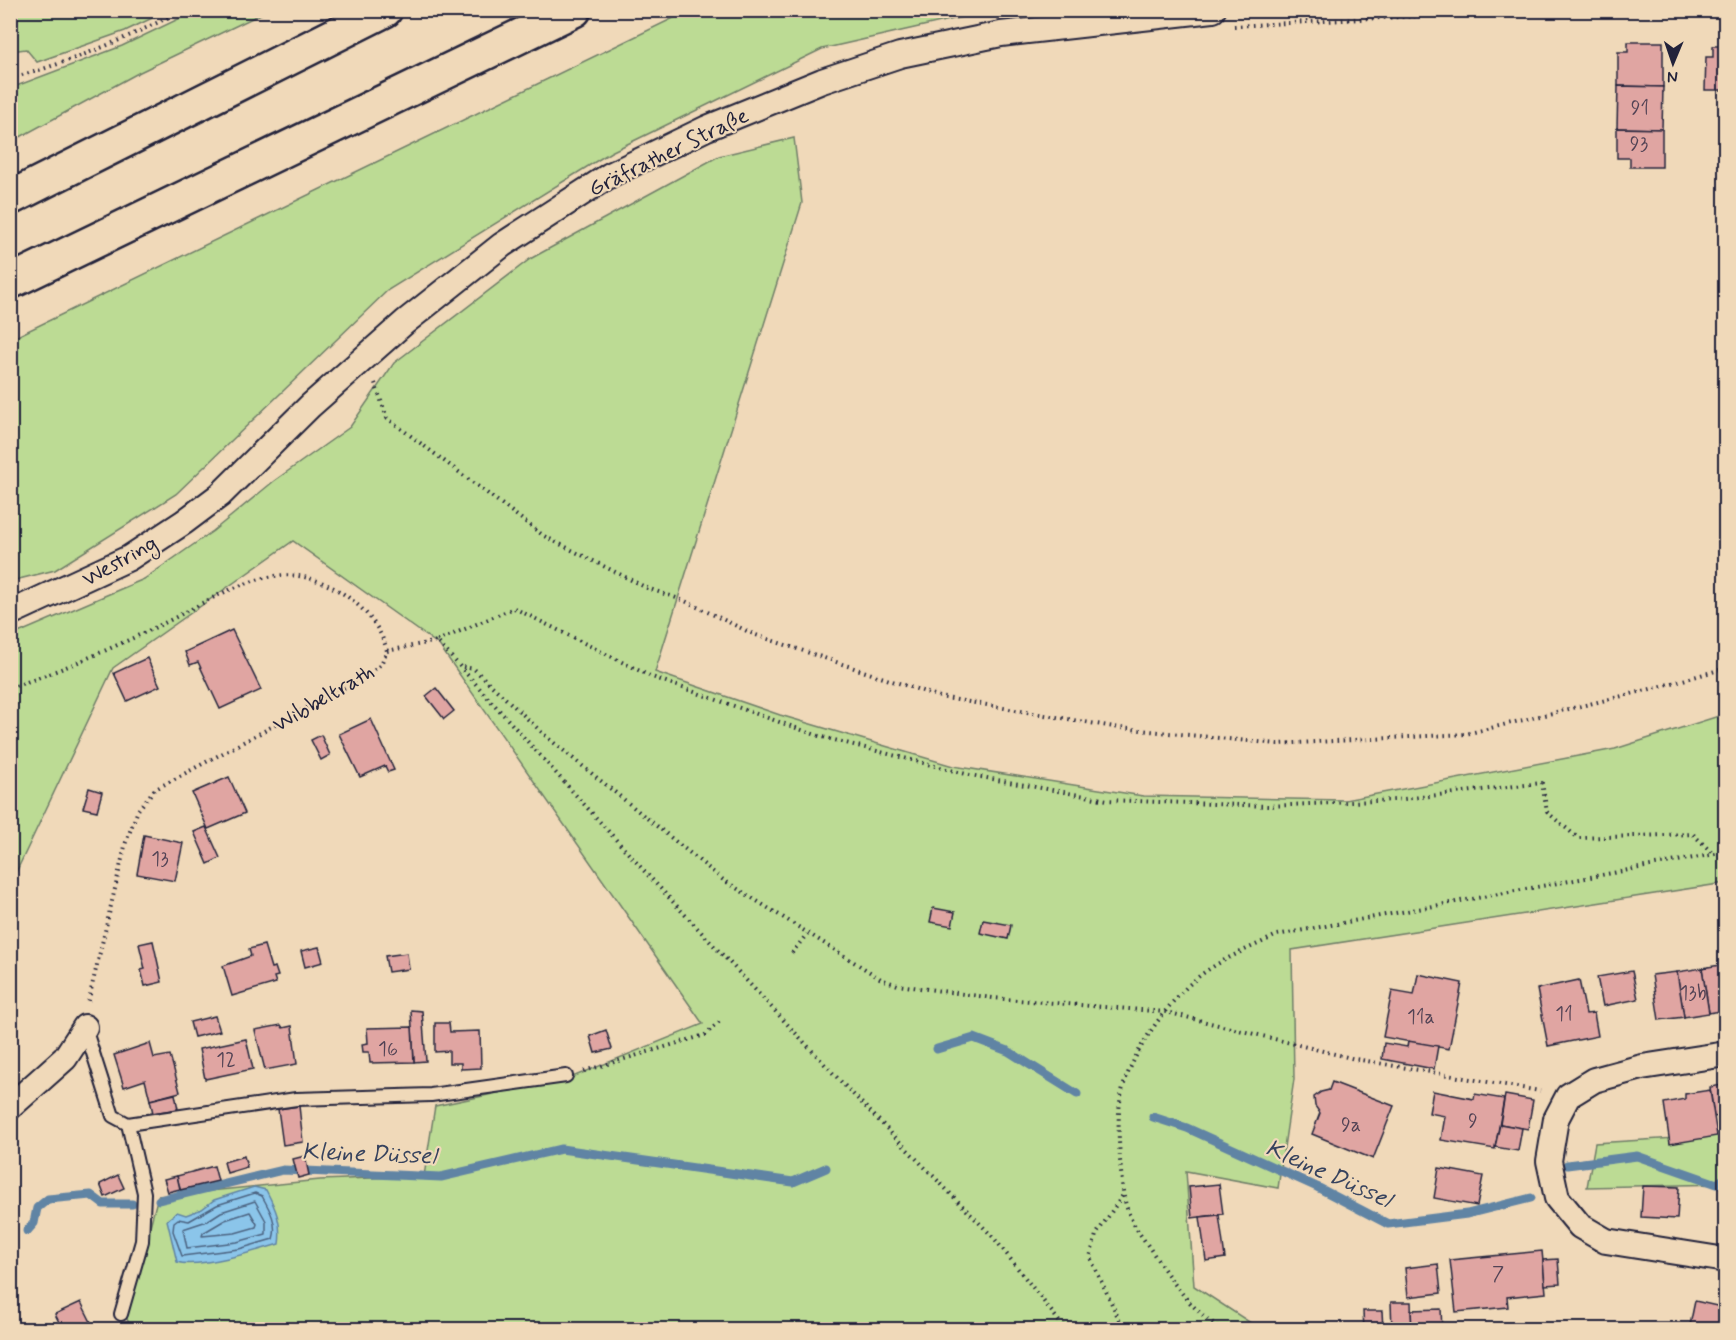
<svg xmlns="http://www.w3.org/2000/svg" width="1736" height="1340" viewBox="0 0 1736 1340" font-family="Mynerve,sans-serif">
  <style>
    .green { fill: #bcdb94; stroke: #6f7e68; stroke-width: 1.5 }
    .water { fill: #8bc5ea; stroke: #6184a4; stroke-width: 1.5 }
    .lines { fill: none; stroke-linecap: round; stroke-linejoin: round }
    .shore { stroke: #4c6381; stroke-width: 1.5 }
    .stream { stroke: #6184a4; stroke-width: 9 }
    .building { fill: #e0a5a2; stroke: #22223b; stroke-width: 1.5 }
    .service-casing { stroke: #22223b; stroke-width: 16 }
    .minor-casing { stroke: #22223b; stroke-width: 28 }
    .motorway-casing { stroke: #22223b; stroke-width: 38 }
    .path { stroke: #22223b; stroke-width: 4; stroke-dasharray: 1.5 4.5; stroke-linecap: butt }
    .service { stroke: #f0d9b9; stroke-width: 12 }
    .minor { stroke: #f0d9b9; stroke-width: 24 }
    .motorway { stroke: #f0d9b9; stroke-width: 33 }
    .labels { text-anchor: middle; stroke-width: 4.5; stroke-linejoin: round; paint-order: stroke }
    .number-label { font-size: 20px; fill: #524355 }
    .street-label { font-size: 22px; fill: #22223b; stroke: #f0d9b9 }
    .water-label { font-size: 24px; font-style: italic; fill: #37435e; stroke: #f0d9b9 }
  </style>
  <rect width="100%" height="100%" fill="#f0d9b9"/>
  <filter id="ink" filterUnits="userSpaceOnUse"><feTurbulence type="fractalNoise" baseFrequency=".0167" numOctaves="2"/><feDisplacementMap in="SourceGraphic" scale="12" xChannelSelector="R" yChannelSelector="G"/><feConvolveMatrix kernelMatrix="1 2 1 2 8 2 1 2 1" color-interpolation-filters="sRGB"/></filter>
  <g filter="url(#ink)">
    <g class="green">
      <polygon points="11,10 167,10 167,11 125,31 37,62 26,49 11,51"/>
      <polygon points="690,10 989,11 822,49 611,152 388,290 176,494 55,570 11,581 11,339"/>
      <polygon points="195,11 267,11 140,72 11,142 11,88 122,46"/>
      <polygon points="794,138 802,203 655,672 780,715 953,766 1143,796 1345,800 1615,749 1725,714 1725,883 1292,950 1294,1079 1278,1188 1186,1171 1194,1286 1260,1329 132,1329 126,1317 158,1196 320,1180 424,1176 435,1106 570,1078 703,1024 439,645 293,541 113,668 11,883 11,636 144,579 213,531 274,481 350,427 394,363 530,259 719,156"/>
      <polygon points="1725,1135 1725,1184 1587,1187 1595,1143"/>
    </g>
    <path class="water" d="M254,1187L266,1190C276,1209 282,1223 279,1244C256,1251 198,1269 177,1262L167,1220L177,1212L186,1215L202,1209L214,1200Z"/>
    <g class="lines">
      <g class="shore">
        <path d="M255,1193L262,1196C270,1210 278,1224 273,1239L239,1249L182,1256L173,1231L174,1222L178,1219L189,1221L217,1205Z"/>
        <polygon points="255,1201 266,1221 266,1234 237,1242 187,1248 183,1229 207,1221 221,1212"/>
        <polygon points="250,1212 257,1224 256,1227 235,1233 202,1236 203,1233 225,1220"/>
      </g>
      <g class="stream">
        <polyline points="937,1049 974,1038 1008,1051 1077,1094"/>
        <polyline points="1153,1117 1187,1128 1317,1187 1388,1224 1467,1214 1531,1198"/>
        <polyline points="1567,1165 1637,1156 1717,1184 1726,1177"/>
        <polyline points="159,1200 283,1170 441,1177 561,1149 793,1182 826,1168"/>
        <polyline points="27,1231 34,1223 37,1208 48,1199 91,1195 103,1204 132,1204"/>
      </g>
    </g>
    <g class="building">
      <polygon points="1628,42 1663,42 1663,87 1618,86 1618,52 1628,52"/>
      <polygon points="1713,46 1726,46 1726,90 1705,90 1706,57 1713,57"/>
      <polygon points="1618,86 1663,87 1662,129 1617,128"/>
      <polygon points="1617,128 1662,129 1662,167 1630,167 1630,158 1617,158"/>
      <polygon points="232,630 261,690 220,709 198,662 190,665 185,652"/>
      <polygon points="147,658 160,686 127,701 114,673"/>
      <polygon points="436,688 454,711 444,719 426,696"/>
      <polygon points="371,719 394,770 388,772 385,766 360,777 339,734"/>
      <polygon points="321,735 330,755 321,760 311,740"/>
      <polygon points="229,777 245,813 208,829 192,793"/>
      <polygon points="89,788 102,792 97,811 83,808"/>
      <polygon points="206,827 220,858 208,864 194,832"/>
      <polygon points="144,835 183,843 175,881 137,874"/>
      <polygon points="933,908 955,912 952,926 930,922"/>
      <polygon points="983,920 1011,925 1008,939 980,933"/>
      <polygon points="153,941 162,982 145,986 141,970 145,969 139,944"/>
      <polygon points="264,945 271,968 275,967 278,976 274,977 276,983 232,996 223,966 251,956 249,949"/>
      <polygon points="319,947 323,962 305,967 301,951"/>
      <polygon points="407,953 409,969 388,972 385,956"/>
      <polygon points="1726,964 1726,1010 1709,1013 1702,968"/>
      <polygon points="1702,968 1709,1013 1684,1017 1677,972"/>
      <polygon points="1632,971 1638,999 1603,1006 1597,977"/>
      <polygon points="1677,972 1684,1017 1659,1020 1652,975"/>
      <polygon points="1418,974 1462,983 1449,1049 1383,1037 1392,991 1414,995"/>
      <polygon points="1579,980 1586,1014 1594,1013 1598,1036 1548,1046 1537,989"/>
      <polygon points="411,1010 422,1011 426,1061 414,1062"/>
      <polygon points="215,1016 220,1031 194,1037 190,1022"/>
      <polygon points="435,1023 449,1023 450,1032 480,1031 481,1068 461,1069 461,1063 449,1063 449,1051 435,1052"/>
      <polygon points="281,1025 283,1028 292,1026 297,1064 265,1070 255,1030"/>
      <polygon points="412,1027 414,1062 370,1063 369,1052 363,1052 362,1044 368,1043 367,1028"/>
      <polygon points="606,1030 612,1049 595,1053 590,1036"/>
      <polygon points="246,1039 253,1069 205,1079 199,1049"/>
      <polygon points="1408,1041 1438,1046 1434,1069 1382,1059 1384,1043 1407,1047"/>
      <polygon points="150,1043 154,1058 170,1055 180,1092 150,1100 145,1080 124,1087 114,1055"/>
      <polygon points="1332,1082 1394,1106 1373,1159 1312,1134 1320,1113 1315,1106 1314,1097 1321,1092 1329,1090"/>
      <polygon points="1722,1085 1726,1115 1714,1117 1710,1087"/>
      <polygon points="1710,1090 1717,1136 1670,1144 1664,1103 1685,1099 1685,1094"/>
      <polygon points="1433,1091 1474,1099 1475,1094 1504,1099 1495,1149 1441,1140 1445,1116 1429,1113"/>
      <polygon points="175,1094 178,1109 153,1113 150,1100"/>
      <polygon points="1505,1095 1533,1100 1528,1129 1500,1124"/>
      <polygon points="299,1106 303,1142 283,1145 278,1109"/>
      <polygon points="1500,1124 1522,1128 1518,1151 1495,1147"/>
      <polygon points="244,1156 247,1167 227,1173 224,1162"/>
      <polygon points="305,1156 309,1175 298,1178 293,1159"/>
      <polygon points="214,1166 218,1181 180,1190 177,1176"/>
      <polygon points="1439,1168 1483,1176 1477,1206 1434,1198"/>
      <polygon points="118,1175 124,1188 105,1197 100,1184"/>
      <polygon points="177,1176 180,1189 168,1192 164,1179"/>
      <polygon points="1219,1184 1223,1214 1192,1218 1189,1187"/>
      <polygon points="1643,1186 1679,1187 1677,1219 1641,1217"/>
      <polygon points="1219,1215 1225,1258 1206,1261 1200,1217"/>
      <polygon points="1542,1251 1546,1293 1507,1297 1508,1307 1456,1312 1450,1260"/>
      <polygon points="1558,1259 1560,1284 1545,1285 1543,1260"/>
      <polygon points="1438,1264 1441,1293 1408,1297 1405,1268"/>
      <polygon points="1695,1301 1726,1308 1726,1330 1689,1330"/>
      <polygon points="81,1302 91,1322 79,1330 63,1330 55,1314"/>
      <polygon points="1391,1302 1411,1302 1412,1330 1392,1330"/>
      <polygon points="1441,1309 1442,1330 1412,1330 1411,1310"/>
      <polygon points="1363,1311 1382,1311 1383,1330 1364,1330"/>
    </g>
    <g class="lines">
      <g class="service-casing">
        <g id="service">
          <polyline points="85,1028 113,1116 128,1124 296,1099 431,1095 566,1076"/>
          <polyline points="121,1314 142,1241 144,1193 128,1124"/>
        </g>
      </g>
      <g class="minor-casing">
        <g id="minor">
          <polyline points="10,613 129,558 184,522 220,495 310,406 405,322 502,245 610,175 707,128 822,81 900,55 1001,34 1213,10"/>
          <polyline points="1726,1054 1642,1067 1594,1080 1568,1096 1556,1119 1549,1161 1557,1198 1580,1226 1606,1241 1726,1260"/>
          <polyline points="10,1107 65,1058 85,1027"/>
        </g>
      </g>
      <g class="motorway-casing">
        <g id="motorway">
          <polyline points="10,198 385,10"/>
          <polyline points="10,282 574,10"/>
        </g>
      </g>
      <g class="path">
        <polyline points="1234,26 1435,15 1701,10"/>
        <path d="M10,78C71,63 127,38 183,10"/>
        <polyline points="375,383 387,418 544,536 647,588 685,601 753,634 940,697 1120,728 1278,744 1466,734 1647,690 1726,668"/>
        <polyline points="437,641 514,608 652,677 819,736 970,775 1107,800 1269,806 1395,800 1542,783 1547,812 1578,838 1693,834 1712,853"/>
        <polyline points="387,651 437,641 646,873 846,1087 994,1238 1066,1330"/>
        <polyline points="463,667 474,669 548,738 722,879 881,979 898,985 993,998 1166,1012 1355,1059 1540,1091"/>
        <path d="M10,688C61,670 109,650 158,626C194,609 234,582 275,576C320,569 376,606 387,651L381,664L370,674L154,790L138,810L126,842L88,1003"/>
        <polyline points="792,953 807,934"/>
        <polyline points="584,1071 705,1035 720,1021"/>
        <polyline points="1122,1196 1096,1235 1090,1257 1124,1330"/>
        <path d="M1223,1330C1192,1311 1173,1283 1153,1253C1146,1242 1136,1230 1131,1218C1122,1200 1122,1180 1120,1160C1119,1139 1117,1118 1121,1096C1128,1058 1167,1002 1197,978C1220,959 1251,948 1277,935L1726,852"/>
      </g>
      <use href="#service" class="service"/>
      <use href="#minor" class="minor"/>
      <use href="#motorway" class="motorway"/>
    </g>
  </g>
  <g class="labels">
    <g class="number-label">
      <text x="1640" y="114">91</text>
      <text x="1639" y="150">93</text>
      <text x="160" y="865">13</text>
      <text x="1693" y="999">13b</text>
      <text x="1564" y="1020">11</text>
      <text x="1421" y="1023">11a</text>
      <text x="388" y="1055">16</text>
      <text x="226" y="1066">12</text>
      <text x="1473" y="1127">9</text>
      <text x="1351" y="1131">9a</text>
      <text x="1498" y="1280">7</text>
    </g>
    <g class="street-label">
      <text transform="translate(668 151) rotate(-26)" y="8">Gräfrather Straße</text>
      <text transform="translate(119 560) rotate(-29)" y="8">Westring</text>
      <text transform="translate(323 697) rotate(-30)" y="8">Wibbeltrath</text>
    </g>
    <g class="water-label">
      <text transform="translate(369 1153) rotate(2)" y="8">Kleine Düssel</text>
      <text transform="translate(1329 1173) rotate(24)" y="8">Kleine Düssel</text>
    </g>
  </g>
  <rect width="1736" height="1340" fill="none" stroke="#f0d9b9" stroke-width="36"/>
  <rect x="18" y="18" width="1700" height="1304" fill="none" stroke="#22223b" stroke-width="2" filter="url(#ink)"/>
  <g transform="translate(1673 63) rotate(182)" stroke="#f0d9b9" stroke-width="4.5" paint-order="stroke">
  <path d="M0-4.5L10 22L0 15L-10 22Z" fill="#22223b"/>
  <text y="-9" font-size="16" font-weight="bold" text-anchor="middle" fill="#22223b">N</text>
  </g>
</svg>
